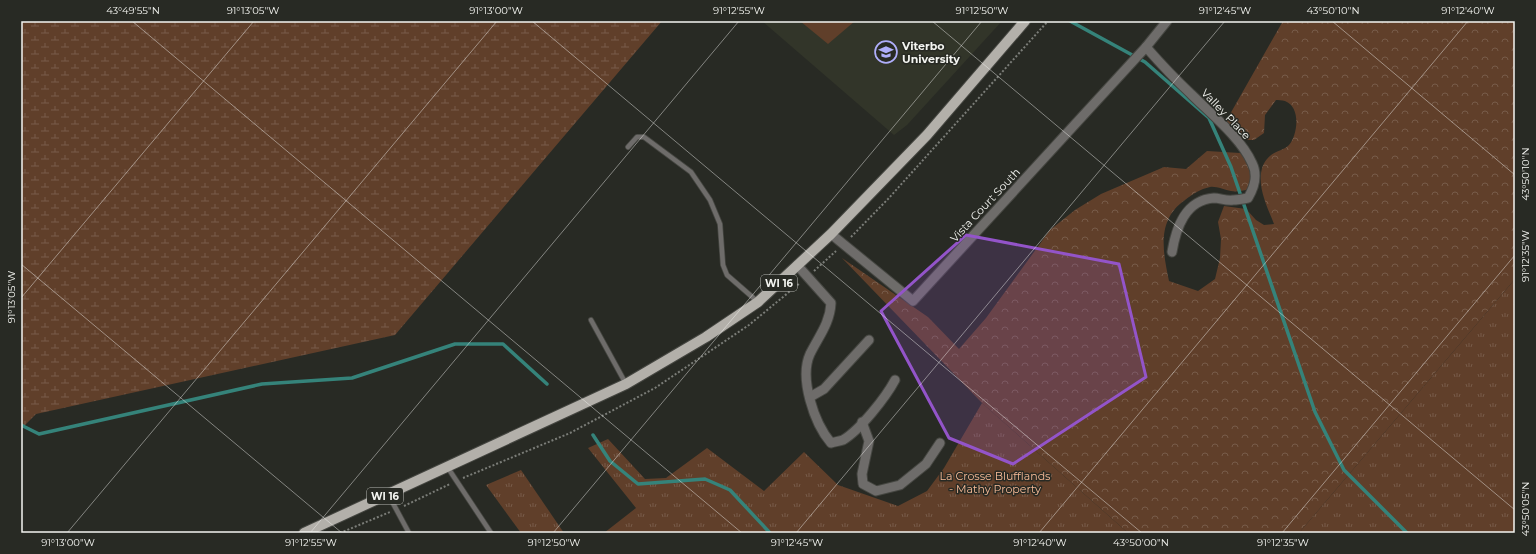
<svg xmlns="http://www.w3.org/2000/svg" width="1536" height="554" viewBox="0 0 1536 554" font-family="Montserrat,sans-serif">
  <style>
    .built { fill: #323529 }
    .forest { fill: url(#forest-crowns) }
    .wetland { fill: url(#wetland-marsh) }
    .park { fill: url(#park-tufts) }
    .pitch { fill: #603f2a }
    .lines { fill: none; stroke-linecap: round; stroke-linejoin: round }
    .stream { stroke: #35837a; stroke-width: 3.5 }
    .service-casing { stroke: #454641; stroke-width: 6 }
    .minor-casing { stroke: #454641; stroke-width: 11 }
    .primary-casing { stroke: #454641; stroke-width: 12 }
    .path { stroke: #7b7d78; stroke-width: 2; stroke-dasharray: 2 2; stroke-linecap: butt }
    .service { stroke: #6e6c6a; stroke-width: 4.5 }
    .minor { stroke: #6e6c6a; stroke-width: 9 }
    .primary { stroke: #b3b0aa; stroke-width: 10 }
    .marked { fill: #9354c9; fill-opacity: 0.2; stroke: #9354c9; stroke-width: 3; stroke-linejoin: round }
    .ticks { fill: none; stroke: #f4f5f1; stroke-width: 1; stroke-opacity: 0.45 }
    .labels { text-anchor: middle; stroke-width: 3; stroke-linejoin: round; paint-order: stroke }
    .shield { fill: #282a24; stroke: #b7b8b4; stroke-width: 1 }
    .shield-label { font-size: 10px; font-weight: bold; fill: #f4f5f1 }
    .poi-label { font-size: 11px; font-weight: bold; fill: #f4f5f1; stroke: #282a24; text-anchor: start }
    .street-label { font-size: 11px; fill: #f4f5f1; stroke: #282a24 }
    .park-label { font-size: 11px; fill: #f9bc98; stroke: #282a24 }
    .neatline { fill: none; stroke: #f4f5f1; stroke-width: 1.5 }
    .ticks-label { font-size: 10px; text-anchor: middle; fill: #f4f5f1 }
  </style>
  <defs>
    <pattern id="forest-crowns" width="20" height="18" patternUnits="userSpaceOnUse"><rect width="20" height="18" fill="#603f2a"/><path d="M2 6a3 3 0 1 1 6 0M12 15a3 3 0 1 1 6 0" fill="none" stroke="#775b49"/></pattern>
    <pattern id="wetland-marsh" width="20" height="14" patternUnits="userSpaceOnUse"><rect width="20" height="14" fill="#603f2a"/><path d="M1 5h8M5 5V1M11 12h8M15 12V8" fill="none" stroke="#775b49"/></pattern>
    <pattern id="park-tufts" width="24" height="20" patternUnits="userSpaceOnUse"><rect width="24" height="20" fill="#603f2a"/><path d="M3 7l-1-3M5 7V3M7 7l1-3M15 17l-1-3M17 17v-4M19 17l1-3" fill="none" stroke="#775b49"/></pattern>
  </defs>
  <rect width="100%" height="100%" fill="#282a24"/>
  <polygon class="built" points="762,21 1002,21 907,125 894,135"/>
  <path class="forest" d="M1283,21H1515V279L1299,533H1128L982,403L842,258L928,317L959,349L986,318L1050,230L1075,210L1101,194L1164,167L1186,169L1207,151L1240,153L1249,164L1252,183L1246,190C1241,191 1236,192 1231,191C1225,190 1216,186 1210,187C1200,189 1193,194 1185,200C1156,220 1163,252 1169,281L1198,291L1215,279L1220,258L1221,239L1218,222L1224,206L1246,209L1256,220L1264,225L1274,224C1267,206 1257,187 1262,168C1268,150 1283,152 1289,145C1298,134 1301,107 1285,101C1282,100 1278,100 1276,100L1265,115L1264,133L1254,140H1244L1225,123Z"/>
  <polygon class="wetland" points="21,21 662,21 395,335 36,414 21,429"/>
  <g class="park">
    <polygon points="1515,279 1515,533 1299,533"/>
    <polygon points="982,403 1128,533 604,533 636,508 588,448 608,439 645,479 666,478 707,448 764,491 804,452 838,485 898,506 927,491 944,468"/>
    <polygon points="521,470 564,533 521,533 486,485"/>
  </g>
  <polygon class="pitch" points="800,21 855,21 828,44"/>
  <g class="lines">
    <g class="stream">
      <polyline points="1070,21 1145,62 1209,118 1231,167 1315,412 1344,470 1407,533"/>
      <polyline points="21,425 39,434 262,384 352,378 455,344 503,344 547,384"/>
      <polyline points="593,435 610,461 638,484 705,479 730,490 770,533"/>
    </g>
    <g class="service-casing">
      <g id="service">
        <polyline points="628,147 637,137 644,137 691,172 710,200 720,224 723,265 727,275 758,302"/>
        <polyline points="591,320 626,384"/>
        <polyline points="448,468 491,533"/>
        <polyline points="388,494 409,533"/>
      </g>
    </g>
    <g class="minor-casing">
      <g id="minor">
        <path d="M1146,47C1160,63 1175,79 1191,94C1210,113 1241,138 1252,163C1258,175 1255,186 1248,198C1243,199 1238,200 1233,200C1226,201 1220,198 1214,198C1185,200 1176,228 1172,252"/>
        <polyline points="831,234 913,301 1146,47 1167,21"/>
        <path d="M797,265L831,303C830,323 819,336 810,354C799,378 814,423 831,443C834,442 840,441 843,440C860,430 886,397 895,380"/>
        <polyline points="810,397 824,389 869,340"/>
        <polyline points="862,422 869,441 862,474 863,484 876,491 900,485 926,464 940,443"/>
      </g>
    </g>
    <g class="primary-casing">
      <polyline id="primary" points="304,533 626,384 706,337 758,302 831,234 927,135 1025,21"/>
    </g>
    <g class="path">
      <polyline points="851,237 888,199 1048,21"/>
      <polyline points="814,271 836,251"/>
      <polyline points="463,478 570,433 655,388 749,325 800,283"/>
      <polyline points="404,506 450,484"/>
      <polyline points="340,533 390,512"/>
    </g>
    <use href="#service" class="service"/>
    <use href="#minor" class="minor"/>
    <use href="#primary" class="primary"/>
  </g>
  <path class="marked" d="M966,235L1119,264L1146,377L1013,464L949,438L881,311Z"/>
  <path class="ticks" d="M132,21L742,533M532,21L1142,533M932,21L1515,510M1332,21L1515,175M21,264L342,533M21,298L254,21M67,533L497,21M310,533L739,21M553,533L982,21M796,533L1225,21M1039,533L1468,21M1282,533L1515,255"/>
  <defs>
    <g id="university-ring" transform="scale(1.15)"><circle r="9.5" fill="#282a24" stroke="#afaefa" stroke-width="1.5"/><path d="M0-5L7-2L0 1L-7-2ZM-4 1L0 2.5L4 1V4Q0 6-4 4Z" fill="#afaefa"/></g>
  </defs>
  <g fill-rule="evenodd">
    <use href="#university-ring" x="886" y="52"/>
  </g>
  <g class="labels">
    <g class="shield">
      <rect x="761" y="275" width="36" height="16" rx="3"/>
      <rect x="367" y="488" width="36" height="16" rx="3"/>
    </g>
    <g class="shield-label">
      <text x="779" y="287">WI 16</text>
      <text x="385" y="500">WI 16</text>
    </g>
    <g class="poi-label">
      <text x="902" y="50">Viterbo<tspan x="902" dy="13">University</tspan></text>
    </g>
    <g class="street-label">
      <text transform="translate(1226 114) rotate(46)" y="4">Valley Place</text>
      <text transform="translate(985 205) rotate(-47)" y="4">Vista Court South</text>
    </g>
    <g class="park-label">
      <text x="995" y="480">La Crosse Blufflands<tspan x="995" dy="13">- Mathy Property</tspan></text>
    </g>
  </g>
  <rect width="1536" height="554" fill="none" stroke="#282a24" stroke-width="44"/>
  <rect x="22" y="22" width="1492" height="510" class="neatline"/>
  <g class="ticks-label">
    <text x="133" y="14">43°49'55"N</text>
    <text x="253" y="14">91°13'05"W</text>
    <text x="496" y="14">91°13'00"W</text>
    <text x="739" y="14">91°12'55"W</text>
    <text x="982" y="14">91°12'50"W</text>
    <text x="1225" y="14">91°12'45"W</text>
    <text x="1333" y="14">43°50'10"N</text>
    <text x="1468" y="14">91°12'40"W</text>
    <text transform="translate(1525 174) rotate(-90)" y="4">43°50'10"N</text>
    <text transform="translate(1525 256) rotate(-90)" y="4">91°12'35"W</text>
    <text transform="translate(11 297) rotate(-90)" y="4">91°13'05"W</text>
    <text transform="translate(1525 509) rotate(-90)" y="4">43°50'05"N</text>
    <text x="68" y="546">91°13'00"W</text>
    <text x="311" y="546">91°12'55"W</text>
    <text x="554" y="546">91°12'50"W</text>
    <text x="797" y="546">91°12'45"W</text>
    <text x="1040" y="546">91°12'40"W</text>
    <text x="1141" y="546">43°50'00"N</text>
    <text x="1283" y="546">91°12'35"W</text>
  </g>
</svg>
